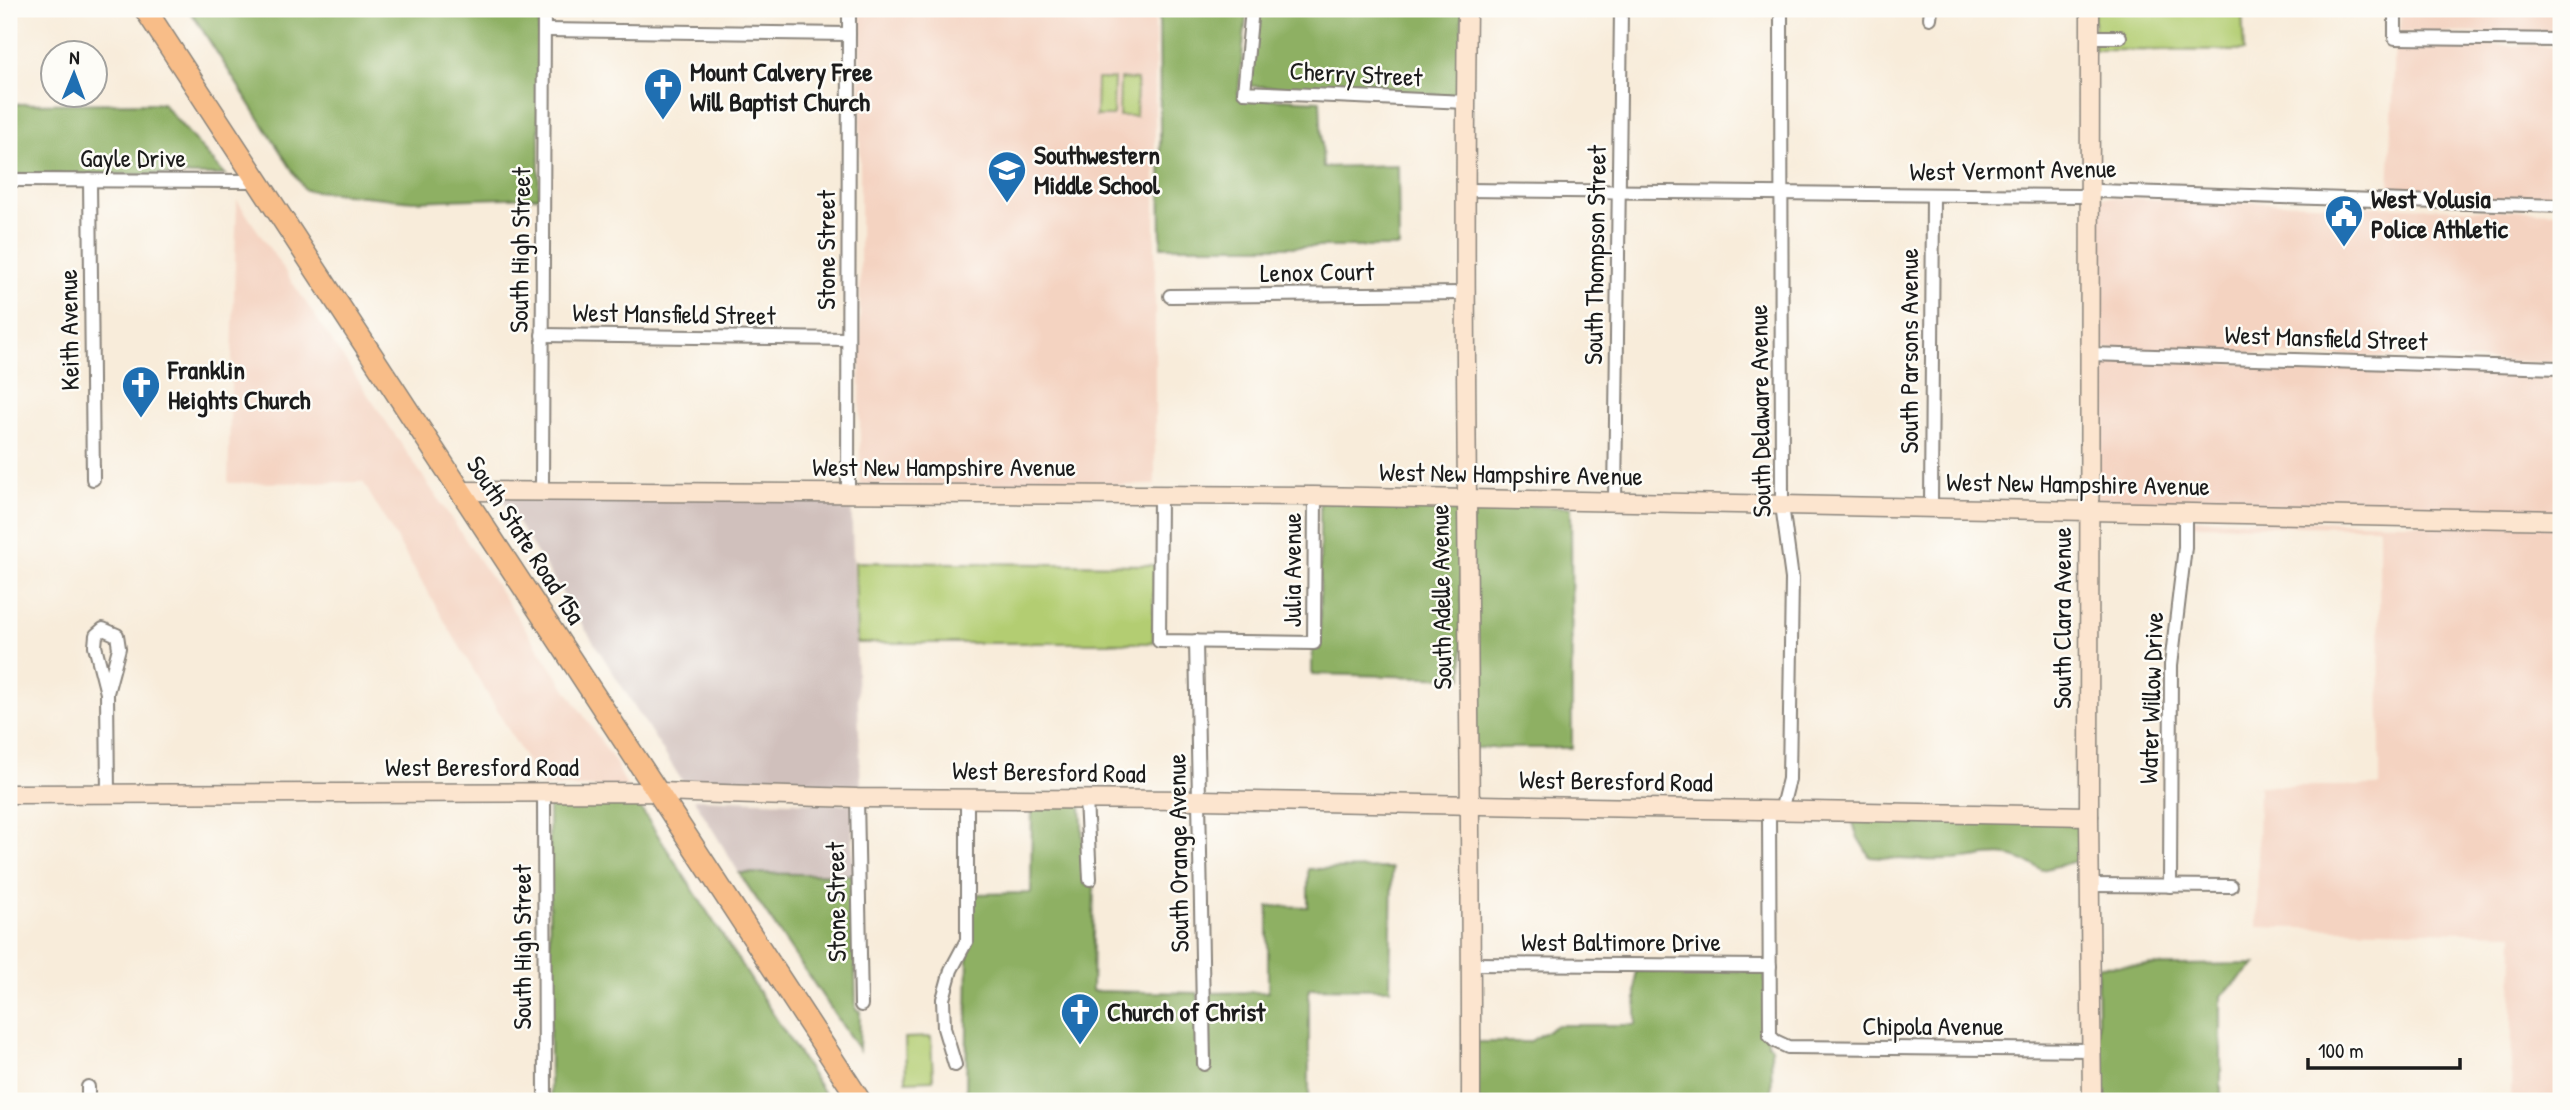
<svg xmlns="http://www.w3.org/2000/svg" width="2570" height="1110" viewBox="0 0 2570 1110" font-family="'Patrick Hand',sans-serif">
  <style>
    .built { fill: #f4d3c1 }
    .industrial { fill: #d0c0bc }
    .green { fill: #b3cd72; stroke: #687447; stroke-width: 2 }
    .forest { fill: #8eb064; stroke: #556640; stroke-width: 2 }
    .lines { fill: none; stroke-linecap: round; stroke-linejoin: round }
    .street-casing { stroke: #8a847b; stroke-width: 16 }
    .secondary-casing { stroke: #8a847b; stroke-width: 21 }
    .highway-casing { stroke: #8a847b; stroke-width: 24 }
    .street { stroke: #fff; stroke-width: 12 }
    .secondary { stroke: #fce5cf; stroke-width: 18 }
    .highway { stroke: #f8bd88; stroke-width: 21 }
    .labels { text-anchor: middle; stroke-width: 5; stroke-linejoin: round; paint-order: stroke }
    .poi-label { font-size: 26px; font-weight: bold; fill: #1c1c1c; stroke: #fdfcf7; text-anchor: start }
    .street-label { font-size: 26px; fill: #1c1c1c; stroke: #fdfcf7 }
  </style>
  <rect width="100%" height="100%" fill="#fdfcf7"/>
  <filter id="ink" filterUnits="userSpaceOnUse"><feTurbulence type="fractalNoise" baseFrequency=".0143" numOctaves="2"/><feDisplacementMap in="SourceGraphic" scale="14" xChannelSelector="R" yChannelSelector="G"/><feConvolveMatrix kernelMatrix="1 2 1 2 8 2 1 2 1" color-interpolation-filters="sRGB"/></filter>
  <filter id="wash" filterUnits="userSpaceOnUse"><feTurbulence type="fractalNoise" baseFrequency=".00686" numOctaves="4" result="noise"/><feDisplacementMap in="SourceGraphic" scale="28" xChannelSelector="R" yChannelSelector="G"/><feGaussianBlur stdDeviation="1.57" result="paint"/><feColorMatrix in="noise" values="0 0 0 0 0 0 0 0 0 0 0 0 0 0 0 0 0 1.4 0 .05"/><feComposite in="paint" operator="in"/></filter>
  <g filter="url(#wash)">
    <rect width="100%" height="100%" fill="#f8ecda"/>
    <g class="built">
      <rect x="860" y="9" width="295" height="476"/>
      <polygon points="2400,9 2561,9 2561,34 2400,32"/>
      <polygon points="2395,44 2561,46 2561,201 2389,195"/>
      <polygon points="2100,197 2561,212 2561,363 2094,348 2094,198"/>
      <polygon points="237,200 615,762 627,787 542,787 363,482 228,483"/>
      <polygon points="2094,360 2561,374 2561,514 2094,505"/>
      <polygon points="2190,519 2561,526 2561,1101 2511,1101 2513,933 2257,927 2259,786 2380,786 2379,527 2190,525"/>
    </g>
    <g class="industrial">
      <polygon points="501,497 851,498 861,792 686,787"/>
      <polygon points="694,799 852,804 853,875 739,873"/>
    </g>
    <g class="green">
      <polygon points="2094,9 2242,9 2244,51 2094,50"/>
      <polygon points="1097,79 1114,79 1113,116 1096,116"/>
      <polygon points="1120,79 1137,80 1136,116 1119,116"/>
      <polygon points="855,562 1154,565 1153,643 857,643"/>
      <polygon points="931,1037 933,1080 906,1081 905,1038"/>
    </g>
    <g class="forest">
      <polygon points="189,9 473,9 473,18 539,19 539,197 413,201 305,190"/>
      <polygon points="1159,9 1247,9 1238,97 1320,101 1323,167 1398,165 1399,247 1161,247"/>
      <polygon points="1257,9 1462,9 1461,96 1250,86"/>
      <polygon points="162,103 225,175 9,174 9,104"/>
      <polygon points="1320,502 1460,505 1463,678 1312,674 1312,649 1320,649"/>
      <polygon points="1471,505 1571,507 1572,748 1474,748"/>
      <polygon points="549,798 634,798 829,1101 550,1101"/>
      <polygon points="1032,804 1081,805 1085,885 1094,885 1092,991 1198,993 1200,1070 1210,1069 1209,993 1268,992 1268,906 1308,907 1308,869 1392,868 1390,989 1309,988 1309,1101 966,1101 968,949 972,894 1031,893"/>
      <path d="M1851,818L2084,822V859L2042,870C2001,845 1990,859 1947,860C1922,861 1896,859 1870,857L1858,838Z"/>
      <polygon points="739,873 853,875 856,1010 860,1011 859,1050"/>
      <polygon points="2256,964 2221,996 2221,1101 2099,1101 2097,966"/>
      <polygon points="1636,971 1765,971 1768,1044 1771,1046 1772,1101 1476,1101 1476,1042 1529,1042 1557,1025 1636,1025"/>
    </g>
  </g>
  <g filter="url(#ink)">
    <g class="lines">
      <g class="street-casing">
        <g id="street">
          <polyline points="1252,9 1244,92 1466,102"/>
          <polyline points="2395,9 2395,38 2561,40"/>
          <polyline points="1930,18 1931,9"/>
          <polyline points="545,30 849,34"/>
          <polyline points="2089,37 2120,37"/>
          <polyline points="9,180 257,181"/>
          <polyline points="90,180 93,479"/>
          <polyline points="1465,190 2079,196 2099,191 2561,206"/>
          <polyline points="1170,296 1465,293"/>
          <polyline points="542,335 848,339"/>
          <polyline points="2089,354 2561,368"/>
          <polyline points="542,491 544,9"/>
          <polyline points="848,492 849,9"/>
          <polyline points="1160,495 1159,641 1314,643 1315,496"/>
          <polyline points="1615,502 1621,9"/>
          <polyline points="1931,508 1933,195"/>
          <polyline points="1196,641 1204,1064"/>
          <polyline points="107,693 119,648 117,635 103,629 96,635 95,646 107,693 108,794"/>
          <polyline points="544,793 545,1101"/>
          <polyline points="857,798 861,1005"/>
          <polyline points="1086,799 1090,879"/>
          <polyline points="1769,811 1770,1036 1775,1041 1788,1047 2091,1050"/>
          <polyline points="1781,811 1789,779 1792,579 1782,505 1781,9"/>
          <polyline points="2089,885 2231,886"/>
          <polyline points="2170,886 2171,665 2185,547 2185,513"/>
          <polyline points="1471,964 1770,966"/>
          <polyline points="955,1065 944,1028 943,999 951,970 967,940 967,798"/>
          <polyline points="88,1101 88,1087"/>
        </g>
      </g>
      <g class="secondary-casing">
        <g id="secondary">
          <path d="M1467,9C1462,373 1472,737 1471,1101"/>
          <polyline points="2090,9 2089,816 2092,1101"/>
          <polyline points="460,491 1315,496 2561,520"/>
          <polyline points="9,794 658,792 857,798 1201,800 2089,816"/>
        </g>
      </g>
      <g class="highway-casing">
        <polyline id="highway" points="145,9 860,1101"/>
      </g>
      <use href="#street" class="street"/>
      <use href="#secondary" class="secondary"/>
      <use href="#highway" class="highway"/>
    </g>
  </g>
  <defs>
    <g id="church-pin" transform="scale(2.0125)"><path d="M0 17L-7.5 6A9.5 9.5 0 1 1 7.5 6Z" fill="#1f6fb2" stroke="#fdfcf7"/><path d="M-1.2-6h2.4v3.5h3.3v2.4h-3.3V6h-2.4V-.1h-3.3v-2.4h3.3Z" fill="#fff"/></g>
    <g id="school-pin" transform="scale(2.0125)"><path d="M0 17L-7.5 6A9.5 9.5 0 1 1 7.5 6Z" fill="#1f6fb2" stroke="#fdfcf7"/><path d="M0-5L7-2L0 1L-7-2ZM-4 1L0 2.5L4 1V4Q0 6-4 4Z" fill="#fff"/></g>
    <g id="civic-pin" transform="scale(2.0125)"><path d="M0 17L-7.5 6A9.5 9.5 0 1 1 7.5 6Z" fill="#1f6fb2" stroke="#fdfcf7"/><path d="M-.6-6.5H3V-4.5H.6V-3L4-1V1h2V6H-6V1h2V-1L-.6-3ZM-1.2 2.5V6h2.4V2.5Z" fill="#fff"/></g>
  </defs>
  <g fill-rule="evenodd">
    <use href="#church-pin" x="663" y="87"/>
    <use href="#school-pin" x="1007" y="170"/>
    <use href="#civic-pin" x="2344" y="214"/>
    <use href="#church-pin" x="141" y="385"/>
    <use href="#church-pin" x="1080" y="1012"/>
  </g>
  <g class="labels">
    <g class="poi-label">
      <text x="690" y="81">Mount Calvery Free<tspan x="690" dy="30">Will Baptist Church</tspan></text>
      <text x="1034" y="164">Southwestern<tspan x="1034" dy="30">Middle School</tspan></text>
      <text x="2371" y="208">West Volusia<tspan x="2371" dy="30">Police Athletic</tspan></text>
      <text x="168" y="379">Franklin<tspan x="168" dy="30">Heights Church</tspan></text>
      <text x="1107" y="1021">Church of Christ</text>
    </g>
    <g class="street-label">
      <text transform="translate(1356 74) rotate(3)" y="9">Cherry Street</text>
      <text x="133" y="167">Gayle Drive</text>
      <text transform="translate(2013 170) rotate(-1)" y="9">West Vermont Avenue</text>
      <text transform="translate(520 250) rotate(-89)" y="9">South High Street</text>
      <text transform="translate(826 250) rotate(-90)" y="9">Stone Street</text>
      <text transform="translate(1595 255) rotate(-89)" y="9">South Thompson Street</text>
      <text transform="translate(1317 272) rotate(-1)" y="9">Lenox Court</text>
      <text transform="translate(674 314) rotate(1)" y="9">West Mansfield Street</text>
      <text transform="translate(69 330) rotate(-91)" y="9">Keith Avenue</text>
      <text transform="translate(2326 338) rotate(2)" y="9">West Mansfield Street</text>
      <text transform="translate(1909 351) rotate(-90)" y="9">South Parsons Avenue</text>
      <text transform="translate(1760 411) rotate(-91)" y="9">South Delaware Avenue</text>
      <text x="944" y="476">West New Hampshire Avenue</text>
      <text transform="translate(1511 474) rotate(1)" y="9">West New Hampshire Avenue</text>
      <text transform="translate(2078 484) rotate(1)" y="9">West New Hampshire Avenue</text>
      <text transform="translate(526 540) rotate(57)" y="9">South State Road 15a</text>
      <text transform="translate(1292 570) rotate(-90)" y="9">Julia Avenue</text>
      <text transform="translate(1441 597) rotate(-91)" y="9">South Adelle Avenue</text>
      <text transform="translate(2062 618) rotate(-90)" y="9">South Clara Avenue</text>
      <text transform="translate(2151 698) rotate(-88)" y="9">Water Willow Drive</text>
      <text x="482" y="776">West Beresford Road</text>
      <text transform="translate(1049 772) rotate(1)" y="9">West Beresford Road</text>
      <text transform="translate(1616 781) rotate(1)" y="9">West Beresford Road</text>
      <text transform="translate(1178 853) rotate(-91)" y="9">South Orange Avenue</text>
      <text transform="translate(836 902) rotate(-91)" y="9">Stone Street</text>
      <text x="1621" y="951">West Baltimore Drive</text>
      <text transform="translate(522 947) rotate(-90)" y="9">South High Street</text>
      <text x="1933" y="1035">Chipola Avenue</text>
    </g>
  </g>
  <rect width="2570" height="1110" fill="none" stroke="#fdfcf7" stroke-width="35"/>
  <g transform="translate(74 74) rotate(1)"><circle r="33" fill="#fdfcf7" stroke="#a3a29f" stroke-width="2"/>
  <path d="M0-5L12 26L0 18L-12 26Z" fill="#1f6fb2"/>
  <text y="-10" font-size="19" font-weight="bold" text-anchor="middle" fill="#1c1c1c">N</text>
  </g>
  <path d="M2308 1058v10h152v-10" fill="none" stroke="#1c1c1c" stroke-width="3.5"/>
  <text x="2318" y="1058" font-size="21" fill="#1c1c1c" stroke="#fdfcf7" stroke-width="5" paint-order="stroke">100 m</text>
</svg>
